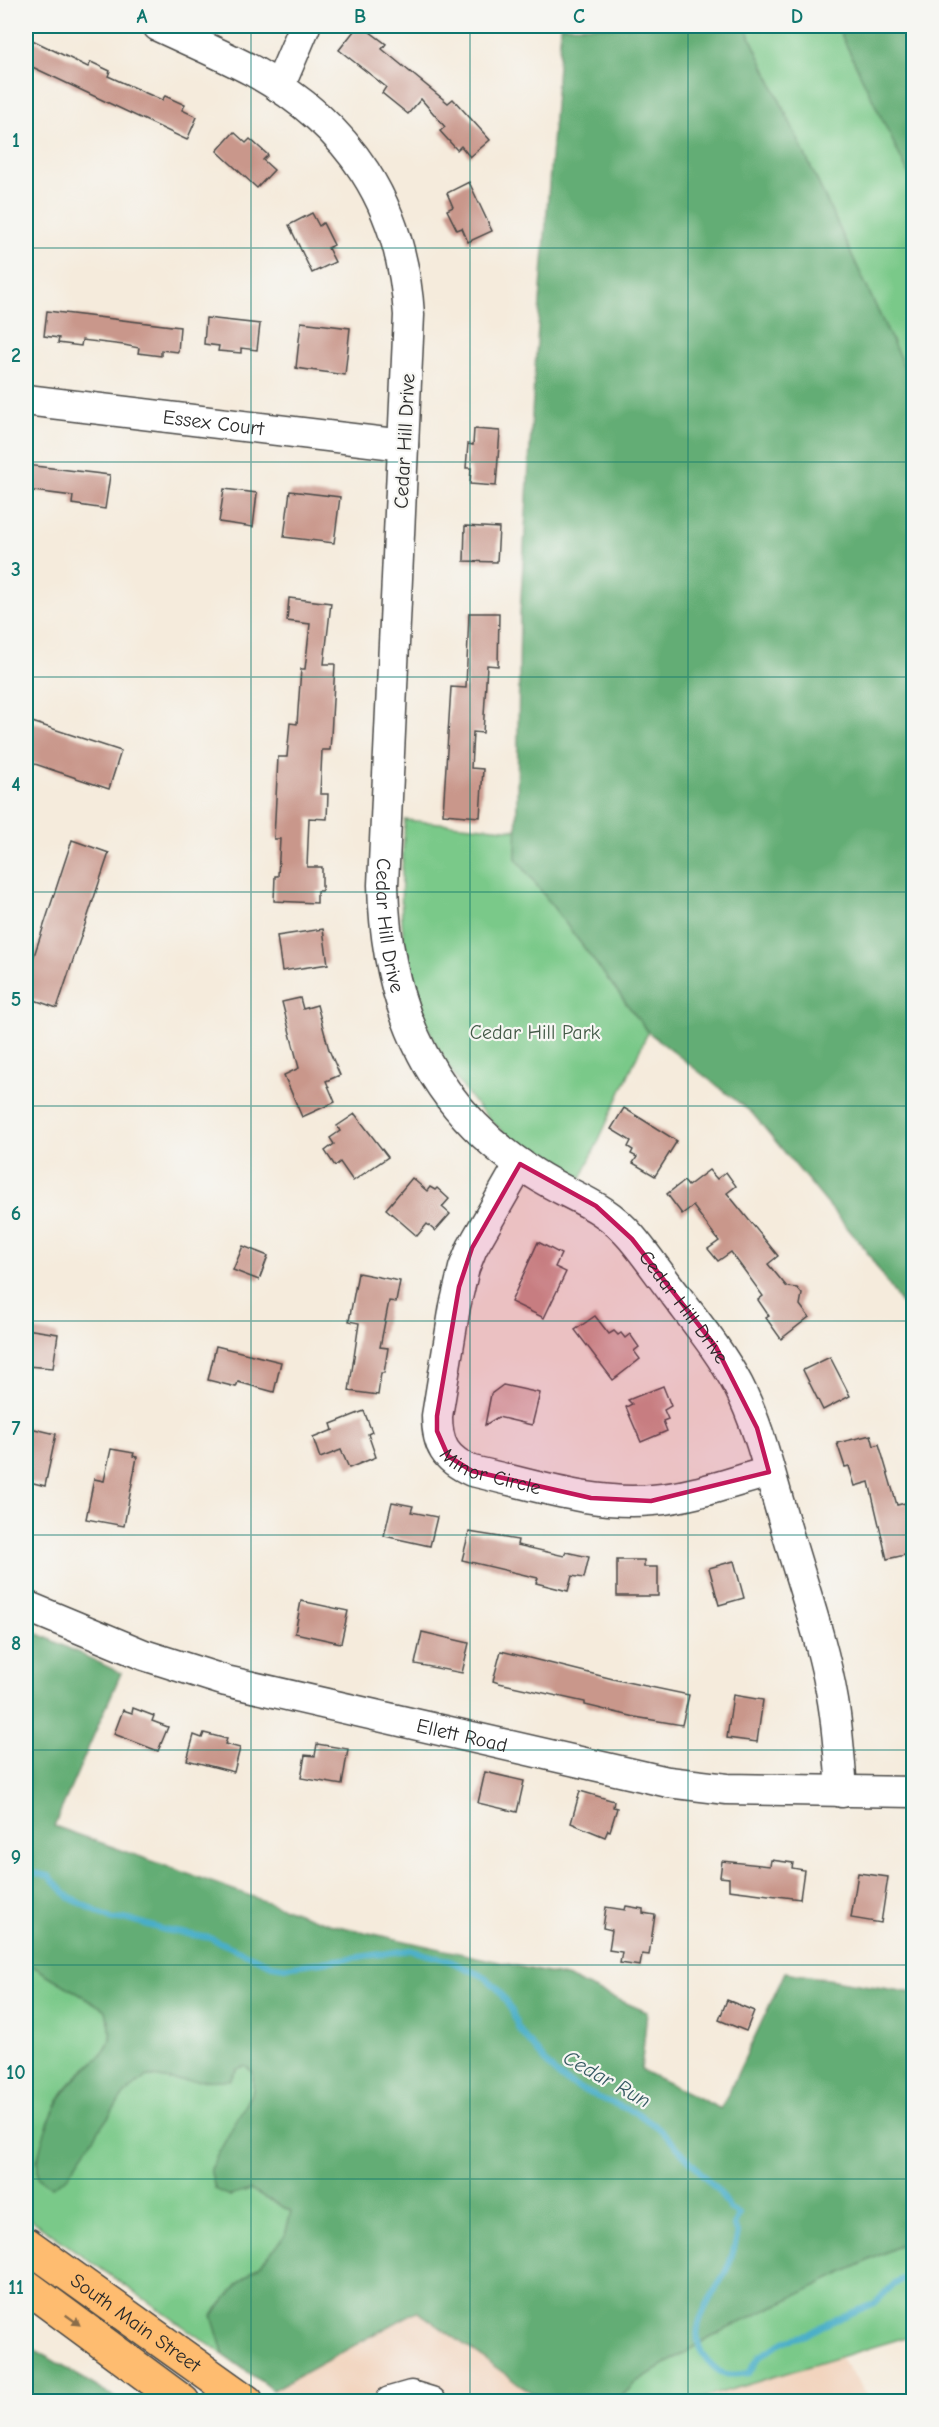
<svg xmlns="http://www.w3.org/2000/svg" width="939" height="2427" viewBox="0 0 939 2427" font-family="'Comic Neue',sans-serif">
  <style>
    .built { fill: #f2d4be }
    .green { fill: #7ac989; stroke: #527a5a; stroke-width: 1.5 }
    .forest { fill: #63ad75; stroke: #476c50; stroke-width: 1.5 }
    .lines { fill: none; stroke-linecap: round; stroke-linejoin: round }
    .stream { stroke: #48aec8; stroke-width: 6 }
    .building { fill: #c9978b }
    .minor-casing { stroke: #494846; stroke-width: 33 }
    .major-casing { stroke: #494846; stroke-width: 36 }
    .minor { stroke: #fff; stroke-width: 30 }
    .major { stroke: #febc70; stroke-width: 33 }
    .oneway { fill: #8a6c4a }
    .marked { fill: #c2185b; fill-opacity: 0.2; stroke: #c2185b; stroke-width: 4.5; stroke-linejoin: round }
    .grid { fill: none; stroke: #0f766e; stroke-width: 1.5; stroke-opacity: 0.55 }
    .labels { text-anchor: middle; stroke-width: 4.5; stroke-linejoin: round; paint-order: stroke }
    .street-label { font-size: 20px; fill: #2b2b2b; stroke: #f6f6f2 }
    .park-label { font-size: 20px; fill: #435a47; stroke: #f6f6f2 }
    .water-label { font-size: 21px; font-style: italic; fill: #355962; stroke: #f6f6f2 }
    .neatline { fill: none; stroke: #0f766e; stroke-width: 2 }
    .grid-label { font-size: 20px; text-anchor: middle; font-weight: bold; fill: #0f766e }
  </style>
  <rect width="100%" height="100%" fill="#f6f6f2"/>
  <filter id="ink" filterUnits="userSpaceOnUse"><feTurbulence type="fractalNoise" baseFrequency=".0167" numOctaves="2"/><feDisplacementMap in="SourceGraphic" scale="12" xChannelSelector="R" yChannelSelector="G"/><feConvolveMatrix kernelMatrix="1 2 1 2 8 2 1 2 1" color-interpolation-filters="sRGB"/></filter>
  <filter id="wash" filterUnits="userSpaceOnUse"><feTurbulence type="fractalNoise" baseFrequency=".008" numOctaves="4" result="noise"/><feDisplacementMap in="SourceGraphic" scale="24" xChannelSelector="R" yChannelSelector="G"/><feGaussianBlur stdDeviation="1.35" result="paint"/><feColorMatrix in="noise" values="0 0 0 0 0 0 0 0 0 0 0 0 0 0 0 0 0 1.4 0 .05"/><feComposite in="paint" operator="in"/></filter>
  <g filter="url(#wash)">
    <rect width="100%" height="100%" fill="#f5ebdc"/>
    <g class="built">
      <polygon points="417,2311 543,2401 287,2402 273,2390"/>
      <polygon points="840,2357 872,2401 693,2402"/>
    </g>
    <g class="green">
      <polygon points="745,26 837,26 913,183 913,386"/>
      <path d="M405,820L517,830L516,858L648,1032L581,1179C565,1171 547,1163 532,1154C456,1104 407,1011 402,921C400,888 403,854 405,820Z"/>
      <path d="M26,1962L104,2009C126,2055 86,2060 66,2089C51,2111 44,2138 36,2163L67,2176L124,2094L147,2076L178,2081L245,2066L253,2072V2090L210,2169L230,2196L250,2190L291,2211L285,2236L260,2265L239,2283L212,2315L224,2355L26,2216Z"/>
      <polygon points="913,2239 913,2335 693,2401 617,2402 636,2382 710,2337"/>
    </g>
    <g class="forest">
      <polygon points="561,26 745,26 913,386 913,1317 900,1302 865,1249 752,1113 648,1032 516,858 520,614 534,381"/>
      <polygon points="837,26 913,26 913,183"/>
      <path d="M26,1628L121,1673L54,1826L329,1924L566,1977L647,2012L641,2070L721,2109L785,1972L913,1993V2239L710,2337L636,2382L617,2401H543L417,2311L273,2390L224,2355L212,2316L239,2283L260,2265L285,2236L291,2211L250,2190L230,2196L215,2189L210,2169L253,2090V2072L245,2066L237,2069L230,2080L178,2081L147,2076L124,2094L67,2177L52,2187L38,2178C35,2149 50,2114 66,2090C85,2061 127,2055 104,2009L26,1962Z"/>
      <polygon points="26,2344 120,2401 26,2401"/>
    </g>
    <g class="lines">
      <path class="stream" d="M26,1864L30,1872L49,1876L70,1898L113,1920L128,1919L165,1930L210,1938L272,1965L285,1967L410,1950L450,1961L485,1977L497,1988L512,2011L518,2028L554,2072L563,2080L597,2097L637,2113L661,2130L719,2192L729,2208L739,2214L734,2226L738,2233C735,2243 733,2255 729,2264C717,2295 679,2329 708,2361C722,2377 729,2376 749,2373L760,2356L788,2340L807,2335L822,2326L875,2303L895,2283L914,2273"/>
    </g>
    <g id="blocks">
      <g class="building">
        <polygon points="358,26 362,26 386,44 382,49 448,103 453,99 490,140 470,157 461,146 457,150 440,131 445,127 421,99 408,114 382,93 386,87 339,50"/>
        <polygon points="26,37 88,67 91,62 110,71 108,76 148,94 162,100 165,96 185,105 182,110 197,117 187,140 26,64"/>
        <polygon points="234,132 246,143 250,139 268,155 263,160 274,170 257,188 217,151"/>
        <polygon points="469,182 492,231 468,242 462,228 457,230 447,210 453,207 447,193"/>
        <polygon points="312,213 319,226 323,223 334,245 328,248 335,262 312,273 289,225"/>
        <polygon points="47,311 180,327 178,352 161,350 161,356 138,353 139,348 124,345 82,340 81,346 58,343 59,338 44,336"/>
        <polygon points="206,318 260,324 257,350 241,348 241,353 218,351 219,346 204,344"/>
        <polygon points="301,322 350,328 345,375 296,368"/>
        <polygon points="474,429 500,431 496,486 470,484 471,468 466,468 468,444 473,445"/>
        <polygon points="26,465 110,475 105,509 72,504 73,496 26,490"/>
        <polygon points="224,489 257,493 253,527 219,522"/>
        <polygon points="290,491 340,497 334,543 284,537"/>
        <polygon points="465,526 499,528 497,562 464,561"/>
        <polygon points="289,598 331,603 324,664 335,664 331,736 330,750 322,750 320,794 328,794 327,819 309,818 307,867 322,867 322,891 317,891 317,903 274,901 275,876 278,876 280,839 274,839 278,757 287,757 290,723 297,724 301,669 305,669 310,624 287,621"/>
        <polygon points="469,613 499,613 498,666 487,665 483,733 473,732 471,768 483,769 480,817 443,814 451,687 466,688"/>
        <polygon points="26,720 121,751 109,789 26,761"/>
        <polygon points="72,840 109,853 57,1008 26,997 26,980"/>
        <polygon points="323,929 328,964 282,971 277,936"/>
        <polygon points="300,998 303,1009 317,1005 329,1050 340,1075 326,1081 335,1102 302,1117 284,1075 299,1068 282,1002"/>
        <polygon points="624,1108 677,1141 655,1176 633,1163 637,1157 631,1154 633,1150 628,1147 631,1141 611,1129"/>
        <polygon points="355,1114 388,1157 353,1181 340,1162 335,1166 325,1151 334,1144 330,1138 340,1131 337,1126"/>
        <polygon points="709,1170 717,1179 726,1172 736,1186 727,1193 778,1256 768,1264 787,1287 797,1288 802,1294 800,1305 809,1317 781,1339 766,1318 769,1316 758,1300 763,1296 731,1252 718,1261 708,1249 719,1241 693,1206 682,1214 667,1194 684,1181 688,1186"/>
        <polygon points="412,1178 427,1191 430,1187 435,1190 437,1188 449,1199 442,1207 450,1214 435,1231 427,1224 417,1236 386,1209"/>
        <polygon points="538,1242 561,1254 555,1267 566,1272 544,1318 511,1302"/>
        <polygon points="243,1246 268,1256 259,1280 233,1270"/>
        <polygon points="358,1273 400,1281 396,1302 389,1301 380,1347 388,1348 384,1373 381,1373 378,1395 349,1391 359,1323 349,1321"/>
        <polygon points="595,1316 609,1334 614,1331 618,1335 621,1333 625,1338 630,1334 639,1347 634,1351 640,1359 613,1380 575,1330"/>
        <polygon points="26,1329 58,1334 53,1368 26,1366"/>
        <polygon points="216,1346 281,1362 274,1392 238,1382 236,1387 208,1380"/>
        <polygon points="830,1357 850,1396 823,1410 803,1370"/>
        <polygon points="503,1385 540,1393 532,1425 498,1417 485,1425 491,1394"/>
        <polygon points="663,1386 671,1406 664,1410 668,1419 663,1421 667,1431 641,1442 626,1407 632,1404 628,1400"/>
        <polygon points="364,1411 372,1432 368,1434 376,1457 349,1468 341,1450 320,1458 313,1438 333,1430 331,1424"/>
        <polygon points="26,1427 56,1434 45,1486 26,1481"/>
        <polygon points="871,1435 874,1446 879,1444 897,1505 914,1501 914,1553 887,1559 869,1482 855,1486 849,1466 845,1467 837,1443"/>
        <polygon points="111,1449 134,1453 133,1456 137,1457 124,1526 86,1519 94,1479 104,1481"/>
        <polygon points="392,1502 413,1506 411,1512 437,1517 430,1546 384,1536"/>
        <polygon points="469,1532 518,1540 517,1545 564,1556 566,1552 589,1557 584,1578 572,1576 568,1591 536,1583 538,1578 462,1560"/>
        <polygon points="617,1560 644,1560 644,1567 658,1567 658,1596 617,1596"/>
        <polygon points="734,1561 744,1598 719,1605 709,1568"/>
        <polygon points="301,1601 348,1611 341,1643 295,1633"/>
        <polygon points="422,1632 469,1643 462,1673 415,1664"/>
        <polygon points="501,1651 617,1680 689,1695 682,1725 635,1717 585,1705 585,1702 499,1683 493,1681"/>
        <polygon points="733,1695 763,1700 757,1742 727,1738"/>
        <polygon points="133,1708 154,1716 152,1721 168,1727 158,1751 114,1734 123,1710 132,1713"/>
        <polygon points="204,1733 227,1739 225,1744 240,1748 234,1772 187,1760 194,1735 202,1738"/>
        <polygon points="317,1744 348,1749 342,1785 301,1778 305,1755 315,1756"/>
        <polygon points="485,1772 524,1781 517,1812 478,1803"/>
        <polygon points="580,1791 614,1801 613,1807 617,1808 610,1831 608,1830 605,1837 571,1823"/>
        <polygon points="771,1860 793,1863 792,1868 804,1870 800,1899 729,1890 729,1878 720,1877 722,1861 770,1866"/>
        <polygon points="858,1873 888,1877 881,1923 851,1918"/>
        <polygon points="626,1906 643,1909 643,1913 655,1915 649,1955 642,1954 640,1966 620,1963 622,1952 609,1950 612,1930 603,1928 606,1907 625,1910"/>
        <polygon points="727,2000 754,2011 746,2031 719,2020"/>
      </g>
    </g>
  </g>
  <g filter="url(#ink)">
    <use href="#blocks" fill-opacity="0" stroke="#494846" stroke-width="1.5"/>
    <g class="lines">
      <g class="minor-casing">
        <g id="minor">
          <path id="s1" d="M158,26C190,41 223,55 253,71C350,125 402,204 409,315L383,885C386,1006 430,1108 535,1174C570,1197 603,1203 632,1238C648,1257 662,1278 677,1297C699,1326 721,1353 738,1385C760,1428 770,1475 784,1521C801,1581 823,1641 833,1701C838,1731 840,1762 842,1792"/>
          <polyline points="279,87 305,26"/>
          <path id="s2" d="M26,400L403,445"/>
          <path id="s3" d="M520,1164L472,1248L464,1268L455,1306L437,1416C437,1445 445,1459 472,1471C531,1484 592,1506 653,1500C692,1497 732,1482 769,1472"/>
          <path id="s4" d="M26,1606L144,1655L226,1681L668,1782L727,1789L914,1792"/>
          <polyline points="390,2402 411,2396 431,2402"/>
        </g>
      </g>
      <g class="major-casing">
        <g id="major">
          <path id="s5" d="M26,2244L247,2402"/>
          <polyline points="26,2286 183,2402"/>
        </g>
      </g>
      <use href="#minor" class="minor"/>
      <use href="#major" class="major"/>
    </g>
    <defs><path id="oneway-solid" d="M-6-.8H1V-3.2L6.5 0L1 3.2V.8H-6Z" transform="scale(1.5)"/></defs>
    <use class="oneway" href="#oneway-solid" transform="translate(73 2320) rotate(36)"/>
  </g>
  <path class="marked" d="M520,1164L596,1206L632,1239L716,1347L757,1428L769,1472L651,1501L591,1498L472,1471L448,1456L437,1431V1416L459,1287L472,1248Z"/>
  <path class="grid" d="M251,26V2402M470,26V2402M688,26V2402M26,248H914M26,462H914M26,677H914M26,892H914M26,1106H914M26,1321H914M26,1535H914M26,1750H914M26,1965H914M26,2179H914"/>
  <g class="labels">
    <g class="street-label">
      <text dy="7" stroke="none"><textPath href="#s2" startOffset="189">Essex Court</textPath></text>
      <text transform="translate(404 441) rotate(-87)" y="7">Cedar Hill Drive</text>
      <text dy="7" stroke="none"><textPath href="#s1" startOffset="1020">Cedar Hill Drive</textPath></text>
      <text dy="7" stroke="none"><textPath href="#s1" startOffset="1524">Cedar Hill Drive</textPath></text>
      <text dy="7" stroke="none"><textPath href="#s3" startOffset="357">Minor Circle</textPath></text>
      <text dy="7" stroke="none"><textPath href="#s4" startOffset="456">Ellett Road</textPath></text>
      <text dy="7" stroke="none"><textPath href="#s5" startOffset="135">South Main Street</textPath></text>
    </g>
    <g class="park-label">
      <text x="535" y="1039">Cedar Hill Park</text>
    </g>
    <g class="water-label">
      <text transform="translate(607 2079) rotate(29)" y="7">Cedar Run</text>
    </g>
  </g>
  <rect width="939" height="2427" fill="none" stroke="#f6f6f2" stroke-width="66"/>
  <rect x="33" y="33" width="873" height="2361" class="neatline"/>
  <g class="grid-label">
    <text x="142" y="23">A</text>
    <text x="360" y="23">B</text>
    <text x="579" y="23">C</text>
    <text x="797" y="23">D</text>
    <text x="16" y="147">1</text>
    <text x="16" y="362">2</text>
    <text x="16" y="576">3</text>
    <text x="16" y="791">4</text>
    <text x="16" y="1006">5</text>
    <text x="16" y="1220">6</text>
    <text x="16" y="1435">7</text>
    <text x="16" y="1650">8</text>
    <text x="16" y="1864">9</text>
    <text x="16" y="2079">10</text>
    <text x="16" y="2294">11</text>
  </g>
</svg>
